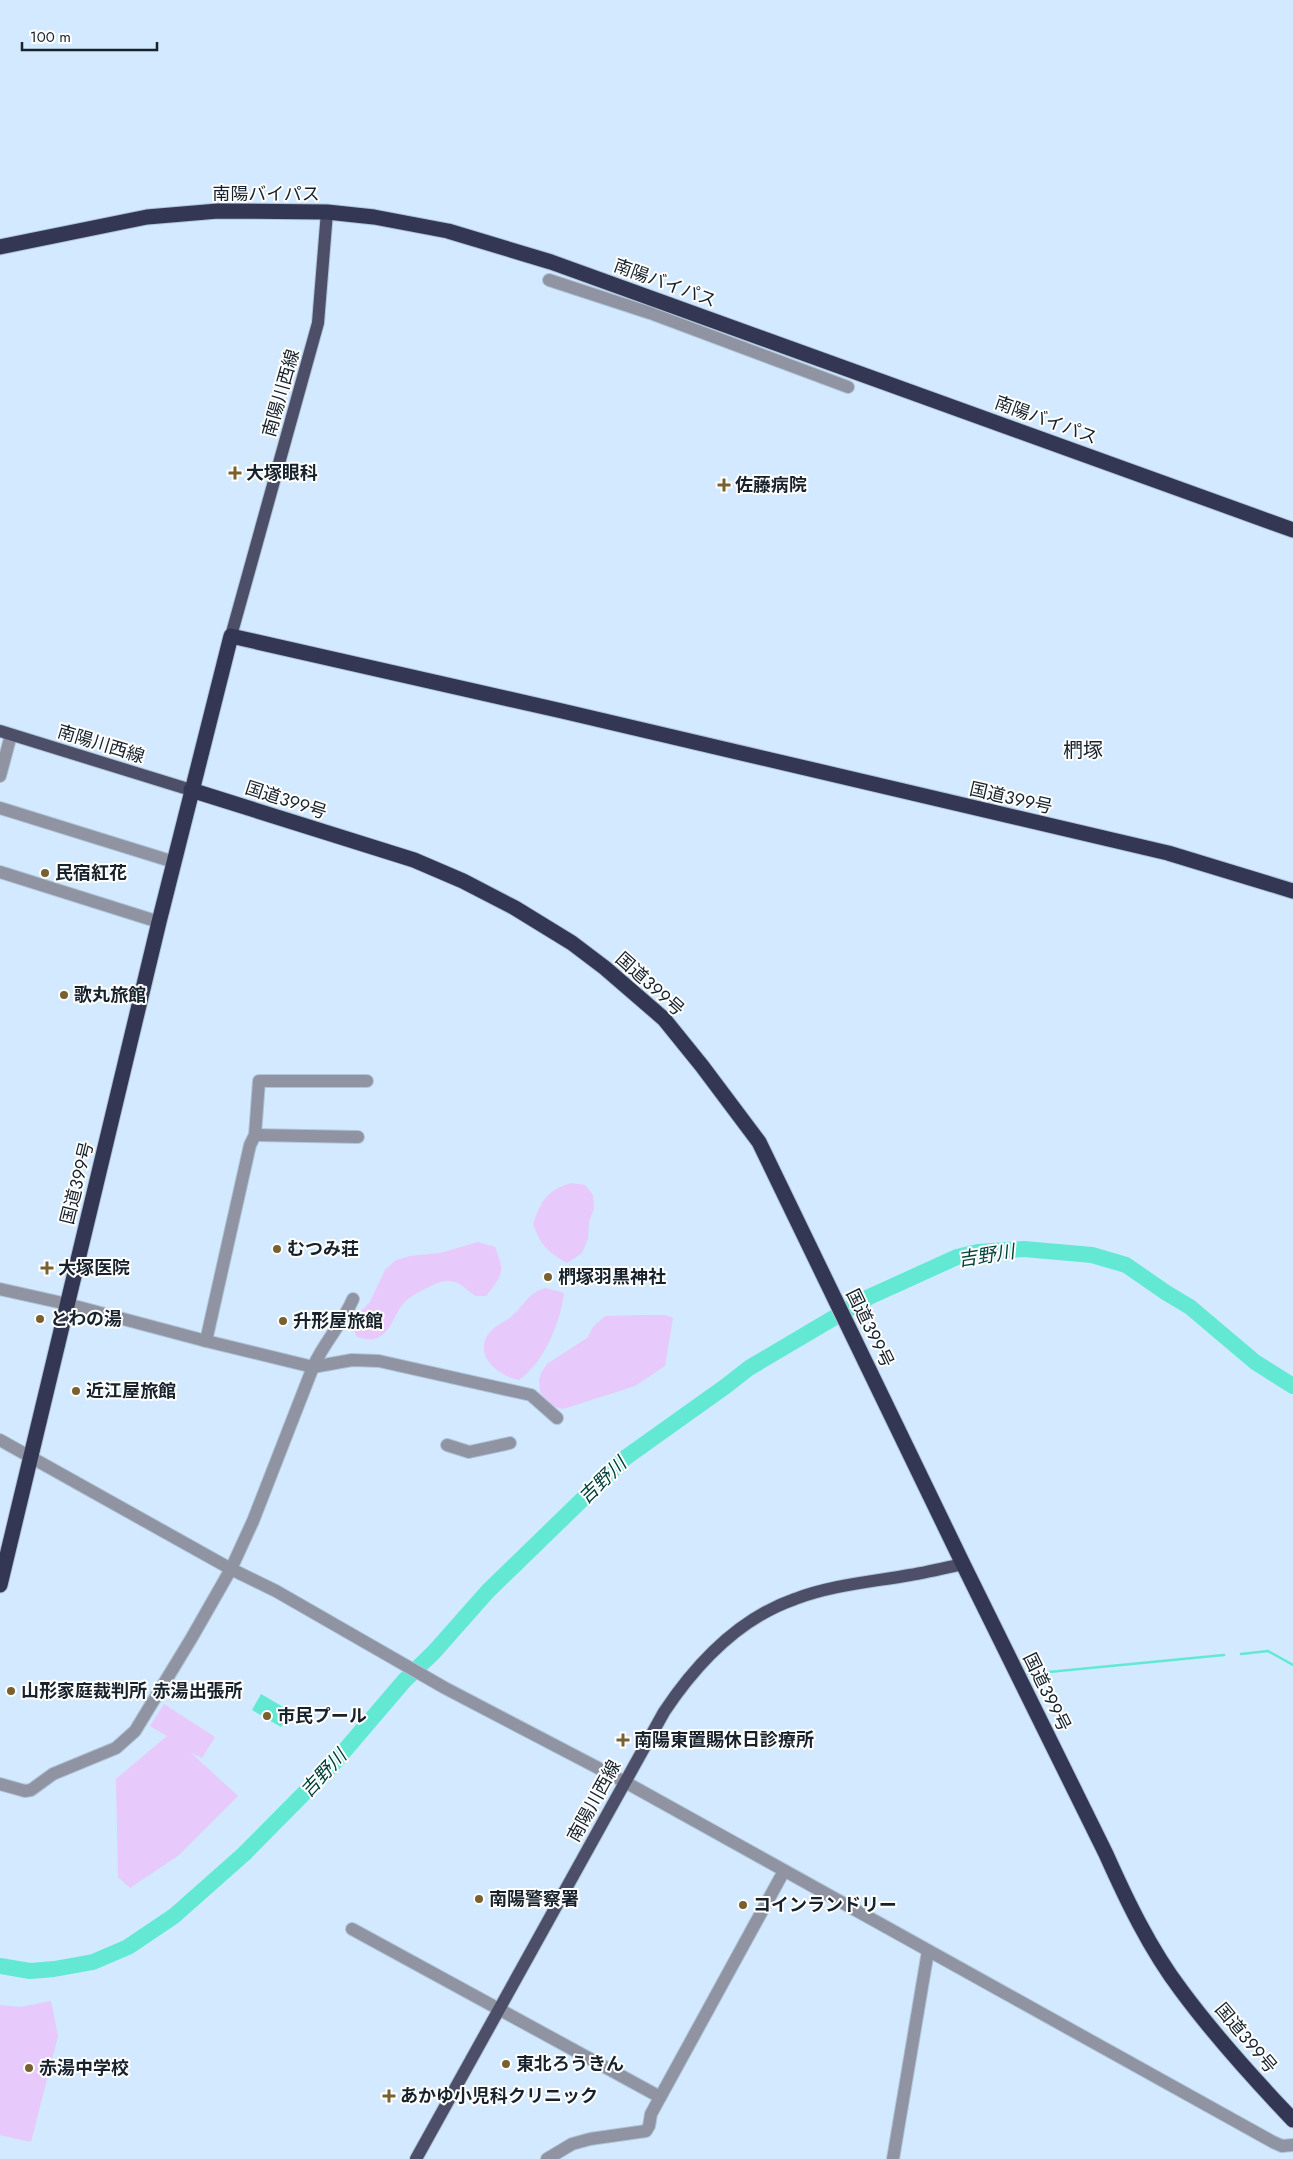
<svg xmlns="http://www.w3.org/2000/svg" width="1293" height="2159" viewBox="0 0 1293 2159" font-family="Jost,'Noto Sans JP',sans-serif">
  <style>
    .green { fill: #e7c9fb }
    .water { fill: #63e9d3 }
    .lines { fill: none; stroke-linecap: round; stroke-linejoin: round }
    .stream { stroke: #63e9d3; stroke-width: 2.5 }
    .river { stroke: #63e9d3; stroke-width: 16 }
    .minor-casing { stroke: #b0c5d9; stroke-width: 14 }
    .major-casing { stroke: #b0c5d9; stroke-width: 14 }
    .highway-casing { stroke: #b0c5d9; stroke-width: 17 }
    .minor { stroke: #9093a1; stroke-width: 12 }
    .major { stroke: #4c4f67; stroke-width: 12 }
    .highway { stroke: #343753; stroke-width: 15 }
    .poi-dot { fill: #786030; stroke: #fff; stroke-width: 2 }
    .labels { text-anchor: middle; stroke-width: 4; stroke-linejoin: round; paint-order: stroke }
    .street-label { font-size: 18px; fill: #17222c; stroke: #fff }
    .poi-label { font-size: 18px; font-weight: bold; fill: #17222c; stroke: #fff; text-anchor: start }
    .water-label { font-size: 19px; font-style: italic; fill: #02423a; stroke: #fff }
    .quarter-label { font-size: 20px; fill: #17222c; stroke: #fff }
  </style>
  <rect width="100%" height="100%" fill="#d2e9ff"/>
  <g class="green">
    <path d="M571,1183L585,1185L593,1195L594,1208L589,1222L588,1239L582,1253L567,1263C548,1252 541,1246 533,1224C542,1200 546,1191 571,1183Z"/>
    <path d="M478,1242L495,1247C505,1273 503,1274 486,1296H475C452,1276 447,1277 421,1291C413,1295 405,1300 400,1308C393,1319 388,1337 373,1339C368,1340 362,1338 357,1337L352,1326L360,1312L370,1302L385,1270L396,1260L410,1256L440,1253Z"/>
    <path d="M546,1288L564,1293C560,1324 544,1362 519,1380C500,1376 475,1358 487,1336C493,1326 506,1322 514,1314C526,1303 529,1292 546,1288Z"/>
    <polygon points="644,1315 665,1315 673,1318 665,1366 635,1386 563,1409 551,1406 540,1392 539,1380 541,1373 547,1364 587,1338 593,1327 605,1316"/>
    <polygon points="164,1704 215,1737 202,1758 190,1752 238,1796 179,1855 130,1888 118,1877 116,1779 167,1736 150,1726"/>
    <polygon points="51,2001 58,2036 31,2142 0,2135 0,2005 20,2007"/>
  </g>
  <polygon class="water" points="261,1694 290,1711 281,1727 252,1710"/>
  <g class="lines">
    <g class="stream">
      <polyline points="1241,1654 1268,1651 1293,1665"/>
      <polyline points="1028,1674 1224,1655"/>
    </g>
    <polyline class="river" points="0,1966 30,1971 54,1969 93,1962 128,1947 174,1916 244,1854 334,1763 404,1681 434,1652 488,1591 625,1458 726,1386 749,1368 869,1297 957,1257 978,1252 1024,1249 1092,1255 1126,1265 1165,1292 1190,1307 1255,1362 1293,1386"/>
    <g class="minor-casing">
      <g id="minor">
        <polyline points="549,280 650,313 848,387"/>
        <polyline points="0,776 11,735"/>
        <polyline points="0,808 174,862"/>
        <polyline points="0,872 159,922"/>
        <polyline points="255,1135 358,1137"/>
        <polyline points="0,1289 67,1304 206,1341 313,1367 352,1360 379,1361 531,1395 557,1418"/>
        <polyline points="206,1341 250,1145 255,1135 259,1081 367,1081"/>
        <polyline points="0,1440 231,1569 276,1591 445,1688 625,1782 1273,2142 1282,2146 1293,2145"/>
        <polyline points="447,1445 469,1452 510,1443"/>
        <path d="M0,1784L25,1791L31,1790L53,1774L116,1748L135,1731L191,1639L231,1569L253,1521L313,1367C324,1342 343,1323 353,1299"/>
        <polyline points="352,1929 660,2097"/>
        <polyline points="547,2159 572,2144 590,2139 646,2131 649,2126 651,2114 784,1871"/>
        <polyline points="893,2159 928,1951"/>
      </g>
    </g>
    <g class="major-casing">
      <g id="major">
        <polyline points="231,636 318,323 327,212"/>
        <polyline points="0,731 191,790"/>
        <path d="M416,2159L664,1712C696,1664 740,1618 795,1599C832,1585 871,1582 910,1575C928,1572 945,1568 963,1564"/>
      </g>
    </g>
    <g class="highway-casing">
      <g id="highway">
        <polyline points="0,247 147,217 218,211 327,212 374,217 448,231 551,262 1293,530"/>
        <path d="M191,790L414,860L463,881L515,908L572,943L605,968L664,1019L702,1066L759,1142L963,1564L1106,1854C1127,1901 1150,1949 1181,1990C1215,2036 1254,2079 1293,2120"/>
        <polyline points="0,1585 159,922 231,636 562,711 1168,853 1293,891"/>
      </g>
    </g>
    <use href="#minor" class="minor"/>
    <use href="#major" class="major"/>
    <use href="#highway" class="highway"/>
  </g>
  <g class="poi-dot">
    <path d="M232.5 465.5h5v5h5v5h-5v5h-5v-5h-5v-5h5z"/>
    <path d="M721.5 477.5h5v5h5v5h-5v5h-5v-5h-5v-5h5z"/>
    <circle cx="45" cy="873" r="5"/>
    <circle cx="64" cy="995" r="5"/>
    <circle cx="277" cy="1249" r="5"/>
    <path d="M44.5 1260.5h5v5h5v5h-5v5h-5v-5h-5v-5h5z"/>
    <circle cx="548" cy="1277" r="5"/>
    <circle cx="40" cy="1319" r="5"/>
    <circle cx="283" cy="1321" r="5"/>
    <circle cx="76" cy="1391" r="5"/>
    <circle cx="11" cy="1691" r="5"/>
    <circle cx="267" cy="1716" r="5"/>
    <path d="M620.5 1732.5h5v5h5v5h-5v5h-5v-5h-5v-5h5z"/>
    <circle cx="479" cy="1899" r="5"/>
    <circle cx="743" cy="1905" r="5"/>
    <circle cx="506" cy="2064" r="5"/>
    <circle cx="29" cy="2068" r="5"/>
    <path d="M386.5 2088.5h5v5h5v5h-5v5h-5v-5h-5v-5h5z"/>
  </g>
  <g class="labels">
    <g class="street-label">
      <text x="266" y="200">南陽バイパス</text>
      <text transform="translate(665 283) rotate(20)" y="6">南陽バイパス</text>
      <text transform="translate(281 393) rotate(-74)" y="6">南陽川西線</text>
      <text transform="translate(1046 420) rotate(20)" y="6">南陽バイパス</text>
      <text transform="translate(101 744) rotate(17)" y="6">南陽川西線</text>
      <text transform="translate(1011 798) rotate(13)" y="6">国道399号</text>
      <text transform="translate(286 800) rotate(18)" y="6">国道399号</text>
      <text transform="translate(650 984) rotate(42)" y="6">国道399号</text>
      <text transform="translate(77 1183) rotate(-76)" y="6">国道399号</text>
      <text transform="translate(870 1328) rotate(64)" y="6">国道399号</text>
      <text transform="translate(1047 1692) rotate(64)" y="6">国道399号</text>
      <text transform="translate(594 1801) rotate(-61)" y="6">南陽川西線</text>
      <text transform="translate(1246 2038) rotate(50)" y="6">国道399号</text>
    </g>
    <g class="poi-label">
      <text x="246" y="479">大塚眼科</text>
      <text x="735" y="491">佐藤病院</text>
      <text x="55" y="879">民宿紅花</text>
      <text x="74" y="1001">歌丸旅館</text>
      <text x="287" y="1255">むつみ荘</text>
      <text x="58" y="1274">大塚医院</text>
      <text x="558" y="1283">椚塚羽黒神社</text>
      <text x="50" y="1325">とわの湯</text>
      <text x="293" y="1327">升形屋旅館</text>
      <text x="86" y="1397">近江屋旅館</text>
      <text x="21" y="1697">山形家庭裁判所 赤湯出張所</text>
      <text x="277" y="1722">市民プール</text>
      <text x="634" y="1746">南陽東置賜休日診療所</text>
      <text x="489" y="1905">南陽警察署</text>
      <text x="753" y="1911">コインランドリー</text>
      <text x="516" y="2070">東北ろうきん</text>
      <text x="39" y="2074">赤湯中学校</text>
      <text x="400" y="2102">あかゆ小児科クリニック</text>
    </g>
    <g class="water-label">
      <text transform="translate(986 1255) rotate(-9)" y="7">吉野川</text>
      <text transform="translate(602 1480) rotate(-44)" y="7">吉野川</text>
      <text transform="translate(323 1773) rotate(-47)" y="7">吉野川</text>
    </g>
    <g class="quarter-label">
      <text x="1083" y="757">椚塚</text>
    </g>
  </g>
  <path d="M22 42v8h135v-8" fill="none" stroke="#17222c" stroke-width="2.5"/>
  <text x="30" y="42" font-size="15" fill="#17222c" stroke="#ffffff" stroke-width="4" paint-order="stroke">100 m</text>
</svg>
